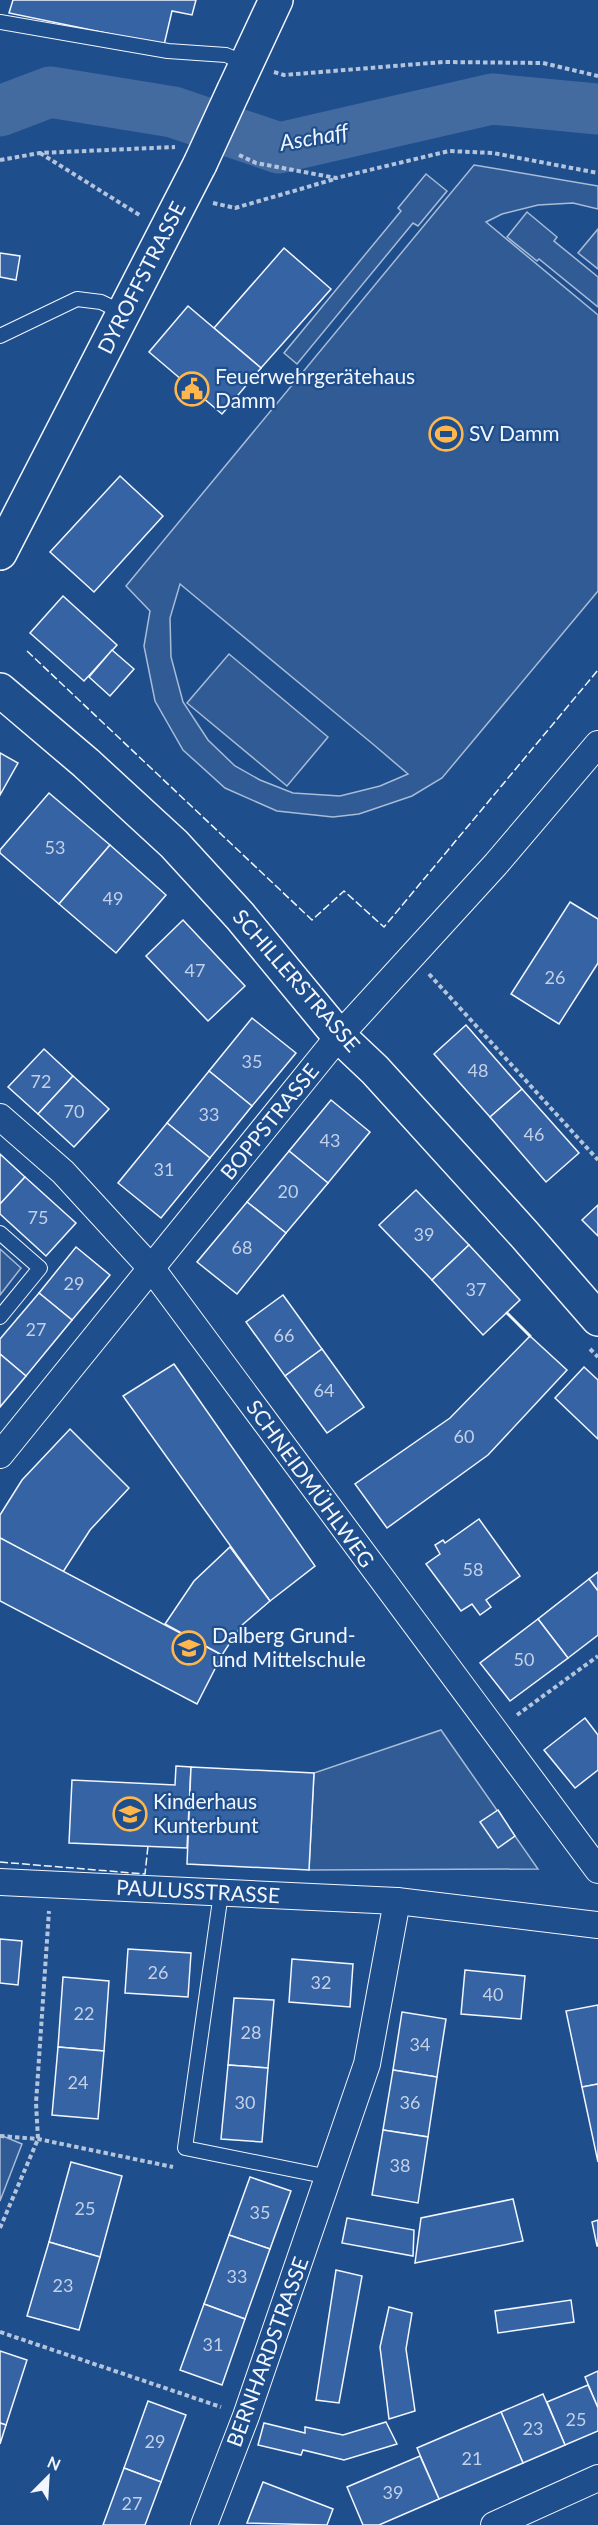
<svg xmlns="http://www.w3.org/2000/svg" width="598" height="2525" viewBox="0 0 598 2525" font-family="Lato,sans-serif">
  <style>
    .built { fill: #305b95; stroke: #a8bbd7; stroke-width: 1.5; fill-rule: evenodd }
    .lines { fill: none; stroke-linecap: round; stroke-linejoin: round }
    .river { stroke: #446ba0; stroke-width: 51 }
    .building { fill: #3563a3; stroke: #f2f6ff; stroke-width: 1.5 }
    .service-casing { stroke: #f2f6ff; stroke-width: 16 }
    .minor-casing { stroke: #f2f6ff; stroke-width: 28 }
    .secondary-casing { stroke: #f2f6ff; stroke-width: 36 }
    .path { stroke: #b3c4dc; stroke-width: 4; stroke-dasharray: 4.5 3; stroke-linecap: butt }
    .service { stroke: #1f4e8c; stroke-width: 14 }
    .minor { stroke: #1f4e8c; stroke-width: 26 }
    .secondary { stroke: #1f4e8c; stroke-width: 33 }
    .secondary-bridge-casing { stroke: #f2f6ff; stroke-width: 36; stroke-linecap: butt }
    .secondary-bridge { stroke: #1f4e8c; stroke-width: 33 }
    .fence { stroke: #f2f6ff; stroke-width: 1.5; stroke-dasharray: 8 3; stroke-linecap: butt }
    .wall { stroke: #f2f6ff; stroke-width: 3 }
    .labels { text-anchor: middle; stroke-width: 4.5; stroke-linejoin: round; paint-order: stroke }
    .number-label { font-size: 18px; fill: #c3d1e8 }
    .street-label { font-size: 21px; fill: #f2f6ff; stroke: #1f4e8c }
    .poi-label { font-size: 21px; fill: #f2f6ff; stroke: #1f4e8c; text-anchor: start }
    .water-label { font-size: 22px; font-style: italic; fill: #f2f6ff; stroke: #1f4e8c }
  </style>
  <rect width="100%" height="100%" fill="#1f4e8c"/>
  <g class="built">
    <path d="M474,165L598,186V209L573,203L538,205L502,214L486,222L598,315V591L442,778L412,796L359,814L333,817L277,811L225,788L183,750L155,701L144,646L150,611L126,586ZM180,584L374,745L408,774L380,786L340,796L293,793L260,780L235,766L208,740L183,702L171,657L170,618Z"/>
    <polygon points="426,174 447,191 418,226 413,223 297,364 284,353 401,211 398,208"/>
    <polygon points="527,212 557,237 554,241 598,277 598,307 539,259 537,261 507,237"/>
    <polygon points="598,229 598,269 578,253"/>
    <polygon points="229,654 328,737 287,786 187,703"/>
    <polygon points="0,1249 21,1268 0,1295"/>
    <polygon points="441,1730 538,1869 309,1870 314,1773"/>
    <polygon points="0,2135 22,2144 0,2201"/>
  </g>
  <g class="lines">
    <polyline class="river" points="0,111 50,92 173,112 279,148 492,99 598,109"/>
  </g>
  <g class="building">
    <polygon points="13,0 196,0 192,15 172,11 164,45 9,13"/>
    <polygon points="284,248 331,289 261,368 214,328"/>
    <polygon points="0,253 20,256 16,280 0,277"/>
    <polygon points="188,306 261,368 222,414 149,352"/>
    <polygon points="120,476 163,516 94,592 50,552"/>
    <polygon points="63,596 117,645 84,681 30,633"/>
    <polygon points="112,650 134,669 110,696 89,677"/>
    <polygon points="0,753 18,763 0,795"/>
    <polygon points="49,793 110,845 59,904 0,853 0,850"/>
    <polygon points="110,845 166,895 116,953 59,904"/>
    <polygon points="570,902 598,919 598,963 559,1024 511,994"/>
    <polygon points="183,920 245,986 208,1021 146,956"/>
    <polygon points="252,1018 296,1053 252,1106 209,1071"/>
    <polygon points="466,1025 522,1089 490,1117 434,1054"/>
    <polygon points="44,1049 73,1076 38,1114 8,1087"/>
    <polygon points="209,1071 252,1106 210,1158 167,1123"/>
    <polygon points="73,1076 109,1109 74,1147 38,1114"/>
    <polygon points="522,1089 579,1153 546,1182 490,1117"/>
    <polygon points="331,1100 370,1132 328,1183 289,1151"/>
    <polygon points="167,1123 210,1158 161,1218 118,1183"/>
    <polygon points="289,1151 328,1183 286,1233 247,1202"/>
    <polygon points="0,1154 25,1177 0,1204"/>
    <polygon points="25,1177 76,1223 46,1256 0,1214 0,1204"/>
    <polygon points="416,1190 469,1245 432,1280 379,1225"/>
    <polygon points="247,1202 286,1233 237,1294 197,1262"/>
    <polygon points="598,1205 598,1236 582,1220"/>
    <polygon points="469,1245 520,1300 483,1335 432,1280"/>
    <polygon points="76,1247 110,1275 72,1320 39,1293"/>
    <polygon points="39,1293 72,1320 26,1376 0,1354 0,1339"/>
    <polygon points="283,1295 322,1349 285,1376 246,1322"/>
    <polygon points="530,1336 567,1370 488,1455 387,1528 355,1484 450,1418"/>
    <polygon points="322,1349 364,1407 327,1433 285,1376"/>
    <polygon points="0,1354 26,1376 0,1407"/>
    <polygon points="174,1364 315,1566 270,1601 123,1396"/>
    <polygon points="584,1367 598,1380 598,1439 555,1398"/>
    <polygon points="70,1429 129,1488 90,1530 63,1572 0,1538 0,1515 22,1480"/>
    <polygon points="479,1519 520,1576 486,1600 491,1607 480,1615 472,1604 461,1611 426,1564 440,1554 435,1545 443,1540 445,1543"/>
    <polygon points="0,1538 222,1655 197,1704 0,1601"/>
    <polygon points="230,1547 270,1601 241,1626 222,1655 165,1624 194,1581"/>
    <polygon points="598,1572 598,1591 589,1579"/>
    <polygon points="589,1579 598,1591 598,1635 568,1658 538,1619"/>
    <polygon points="538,1619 568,1658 510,1701 480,1663"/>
    <polygon points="585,1718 598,1735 598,1770 575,1788 544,1750"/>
    <polygon points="176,1766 191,1767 187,1848 69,1843 72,1780 175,1785"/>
    <polygon points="191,1767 314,1773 309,1870 187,1864"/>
    <polygon points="498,1810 515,1836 498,1848 480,1822"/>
    <polygon points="0,1939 22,1941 18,1985 0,1983"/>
    <polygon points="128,1949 191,1953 188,1997 125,1993"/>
    <polygon points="292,1959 353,1964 350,2007 289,2002"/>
    <polygon points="465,1970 525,1976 521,2019 461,2014"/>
    <polygon points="63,1977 109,1981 104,2051 58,2047"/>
    <polygon points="234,1998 274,2000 268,2068 228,2065"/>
    <polygon points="598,2005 598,2084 582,2087 566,2011"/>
    <polygon points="402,2012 446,2019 437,2077 393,2070"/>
    <polygon points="58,2047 104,2051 98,2119 52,2115"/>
    <polygon points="228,2065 268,2068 262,2142 221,2139"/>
    <polygon points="393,2070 437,2077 428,2137 383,2130"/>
    <polygon points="598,2084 598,2162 582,2087"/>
    <polygon points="383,2130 428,2137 418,2203 372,2195"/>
    <polygon points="71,2162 122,2176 100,2257 49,2242"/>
    <polygon points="250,2177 291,2191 270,2249 229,2235"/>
    <polygon points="513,2199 523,2241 415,2263 421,2218"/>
    <polygon points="347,2218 414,2230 413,2256 342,2243"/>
    <polygon points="598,2220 598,2246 597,2246 592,2222"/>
    <polygon points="229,2235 270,2249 245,2319 204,2304"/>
    <polygon points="49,2242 100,2257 79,2330 27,2316"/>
    <polygon points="336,2270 362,2276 339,2403 316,2400"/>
    <polygon points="571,2300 574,2322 498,2333 495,2311"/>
    <polygon points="204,2304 245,2319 222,2385 180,2370"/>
    <polygon points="389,2307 412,2313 406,2349 415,2411 389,2419 380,2347"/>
    <polygon points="0,2351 27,2360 6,2425 0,2423"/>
    <polygon points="598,2371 598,2408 585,2377"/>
    <polygon points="588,2385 598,2408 598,2431 565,2445 547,2402"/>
    <polygon points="543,2394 565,2445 523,2463 501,2412"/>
    <polygon points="148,2401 186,2415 161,2482 124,2468"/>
    <polygon points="501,2412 523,2463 439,2499 417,2448"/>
    <polygon points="386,2422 397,2444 344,2460 303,2450 301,2455 258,2445 264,2423 305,2433 305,2427 343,2435"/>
    <polygon points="0,2423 6,2425 0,2444"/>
    <polygon points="420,2456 439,2499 379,2525 363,2525 347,2487"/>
    <polygon points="124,2468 161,2482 145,2525 103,2525"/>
    <polygon points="263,2482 333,2509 327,2525 247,2523"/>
  </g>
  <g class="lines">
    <g class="service-casing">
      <g id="service">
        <polyline points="0,22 168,51 226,55 247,64"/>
        <polyline points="0,336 77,299 101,302 124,313"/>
        <polyline points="0,1233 40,1268 0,1317"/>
        <polyline points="221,1893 185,2148 329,2177"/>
      </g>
    </g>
    <g class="minor-casing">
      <g id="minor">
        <polyline points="0,1117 63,1172 152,1269 598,1870"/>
        <polyline points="0,1455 339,1036 496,864 598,744"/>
        <polyline points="0,1882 397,1901 598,1925"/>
        <polyline points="204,2525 246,2416 367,2064 397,1901"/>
        <polyline points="494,2525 598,2478"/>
      </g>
    </g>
    <g class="secondary-casing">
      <g id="secondary">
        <polyline points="234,90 276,0"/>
        <polyline points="0,553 200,164"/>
        <polyline points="0,690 86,763 174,844 240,916 339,1036 375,1070 524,1234 598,1319"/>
      </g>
    </g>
    <g class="path">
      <polyline points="274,72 284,75 443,62 543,63 598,76"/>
      <polyline points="40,153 141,216"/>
      <polyline points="239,155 256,163 336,178 449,151 493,153 598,173"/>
      <polyline points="0,160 40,153 175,147"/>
      <polyline points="213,203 235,208 335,179"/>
      <polyline points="429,974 598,1160"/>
      <polyline points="590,1349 598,1357"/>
      <polyline points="517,1715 598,1656"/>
      <polyline points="0,2136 38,2139 173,2167"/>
      <polyline points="0,2228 38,2139 36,2103 49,1911"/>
      <polyline points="0,2332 221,2407"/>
    </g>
    <use href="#service" class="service"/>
    <use href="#minor" class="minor"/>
    <use href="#secondary" class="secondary"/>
    <g class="secondary-bridge-casing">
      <polyline id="secondary-bridge" points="200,164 234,90"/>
    </g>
    <use href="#secondary-bridge" class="secondary-bridge"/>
    <g class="fence">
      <polyline points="27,651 312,920 344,891 384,927 598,670"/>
      <polyline points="0,1862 145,1874 148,1846"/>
    </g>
    <polyline class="wall" points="507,1313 530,1336"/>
  </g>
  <defs>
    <g id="civic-ring" transform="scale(1.725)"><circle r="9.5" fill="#1f4e8c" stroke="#ffb74d" stroke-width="1.5"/><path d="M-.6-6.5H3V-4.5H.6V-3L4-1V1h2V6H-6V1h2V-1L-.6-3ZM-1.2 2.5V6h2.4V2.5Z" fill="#ffb74d"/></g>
    <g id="stadium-ring" transform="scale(1.725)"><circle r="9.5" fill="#1f4e8c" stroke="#ffb74d" stroke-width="1.5"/><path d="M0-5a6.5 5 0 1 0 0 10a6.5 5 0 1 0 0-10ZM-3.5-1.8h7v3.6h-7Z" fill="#ffb74d"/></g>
    <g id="school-ring" transform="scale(1.725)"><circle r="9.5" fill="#1f4e8c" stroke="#ffb74d" stroke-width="1.5"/><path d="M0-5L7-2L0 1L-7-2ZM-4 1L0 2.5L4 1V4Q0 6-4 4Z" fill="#ffb74d"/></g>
  </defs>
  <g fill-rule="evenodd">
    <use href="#civic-ring" x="192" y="389"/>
    <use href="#stadium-ring" x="446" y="434"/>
    <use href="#school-ring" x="189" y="1648"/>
    <use href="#school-ring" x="130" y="1814"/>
  </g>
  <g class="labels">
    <g class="number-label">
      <text x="55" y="854">53</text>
      <text x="113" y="905">49</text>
      <text x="195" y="977">47</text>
      <text x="555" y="984">26</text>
      <text x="252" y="1068">35</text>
      <text x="478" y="1077">48</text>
      <text x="41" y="1088">72</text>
      <text x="74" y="1118">70</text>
      <text x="209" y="1121">33</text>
      <text x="534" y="1141">46</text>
      <text x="330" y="1147">43</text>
      <text x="164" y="1176">31</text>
      <text x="288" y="1198">20</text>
      <text x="38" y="1224">75</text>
      <text x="424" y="1241">39</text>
      <text x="242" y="1254">68</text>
      <text x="74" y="1290">29</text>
      <text x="476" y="1296">37</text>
      <text x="36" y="1336">27</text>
      <text x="284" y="1342">66</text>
      <text x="324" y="1397">64</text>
      <text x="464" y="1443">60</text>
      <text x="473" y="1576">58</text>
      <text x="524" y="1666">50</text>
      <text x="158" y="1979">26</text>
      <text x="321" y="1989">32</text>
      <text x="493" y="2001">40</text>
      <text x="84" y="2020">22</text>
      <text x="251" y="2039">28</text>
      <text x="420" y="2051">34</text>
      <text x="78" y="2089">24</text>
      <text x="245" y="2109">30</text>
      <text x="410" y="2109">36</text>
      <text x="400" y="2172">38</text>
      <text x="85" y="2215">25</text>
      <text x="260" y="2219">35</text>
      <text x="237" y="2283">33</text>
      <text x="63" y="2292">23</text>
      <text x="213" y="2351">31</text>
      <text x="576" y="2426">25</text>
      <text x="533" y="2435">23</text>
      <text x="155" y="2448">29</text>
      <text x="472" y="2465">21</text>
      <text x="393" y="2499">39</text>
      <text x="132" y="2510">27</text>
    </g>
    <g class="street-label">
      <text transform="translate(142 278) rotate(-63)" y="7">DYROFFSTRASSE</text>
      <text transform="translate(296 981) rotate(49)" y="7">SCHILLERSTRASSE</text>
      <text transform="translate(270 1122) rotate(-51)" y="7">BOPPSTRASSE</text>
      <text transform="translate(310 1484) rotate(54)" y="7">SCHNEIDMÜHLWEG</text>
      <text transform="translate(198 1892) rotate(3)" y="7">PAULUSSTRASSE</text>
      <text transform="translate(268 2352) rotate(-70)" y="7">BERNHARDSTRASSE</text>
    </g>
    <g class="poi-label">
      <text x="215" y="384">Feuerwehrgerätehaus<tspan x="215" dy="24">Damm</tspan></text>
      <text x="469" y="441">SV Damm</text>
      <text x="212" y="1643">Dalberg Grund-<tspan x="212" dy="24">und Mittelschule</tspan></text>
      <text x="153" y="1809">Kinderhaus<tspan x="153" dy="24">Kunterbunt</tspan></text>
    </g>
    <g class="water-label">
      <text transform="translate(314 137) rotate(-10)" y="8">Aschaff</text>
    </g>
  </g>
  <g transform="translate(48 2477) rotate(24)" stroke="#1f4e8c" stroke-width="4.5" paint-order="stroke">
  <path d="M0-4.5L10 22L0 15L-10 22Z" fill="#f2f6ff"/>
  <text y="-9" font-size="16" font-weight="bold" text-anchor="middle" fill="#f2f6ff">N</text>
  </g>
</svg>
